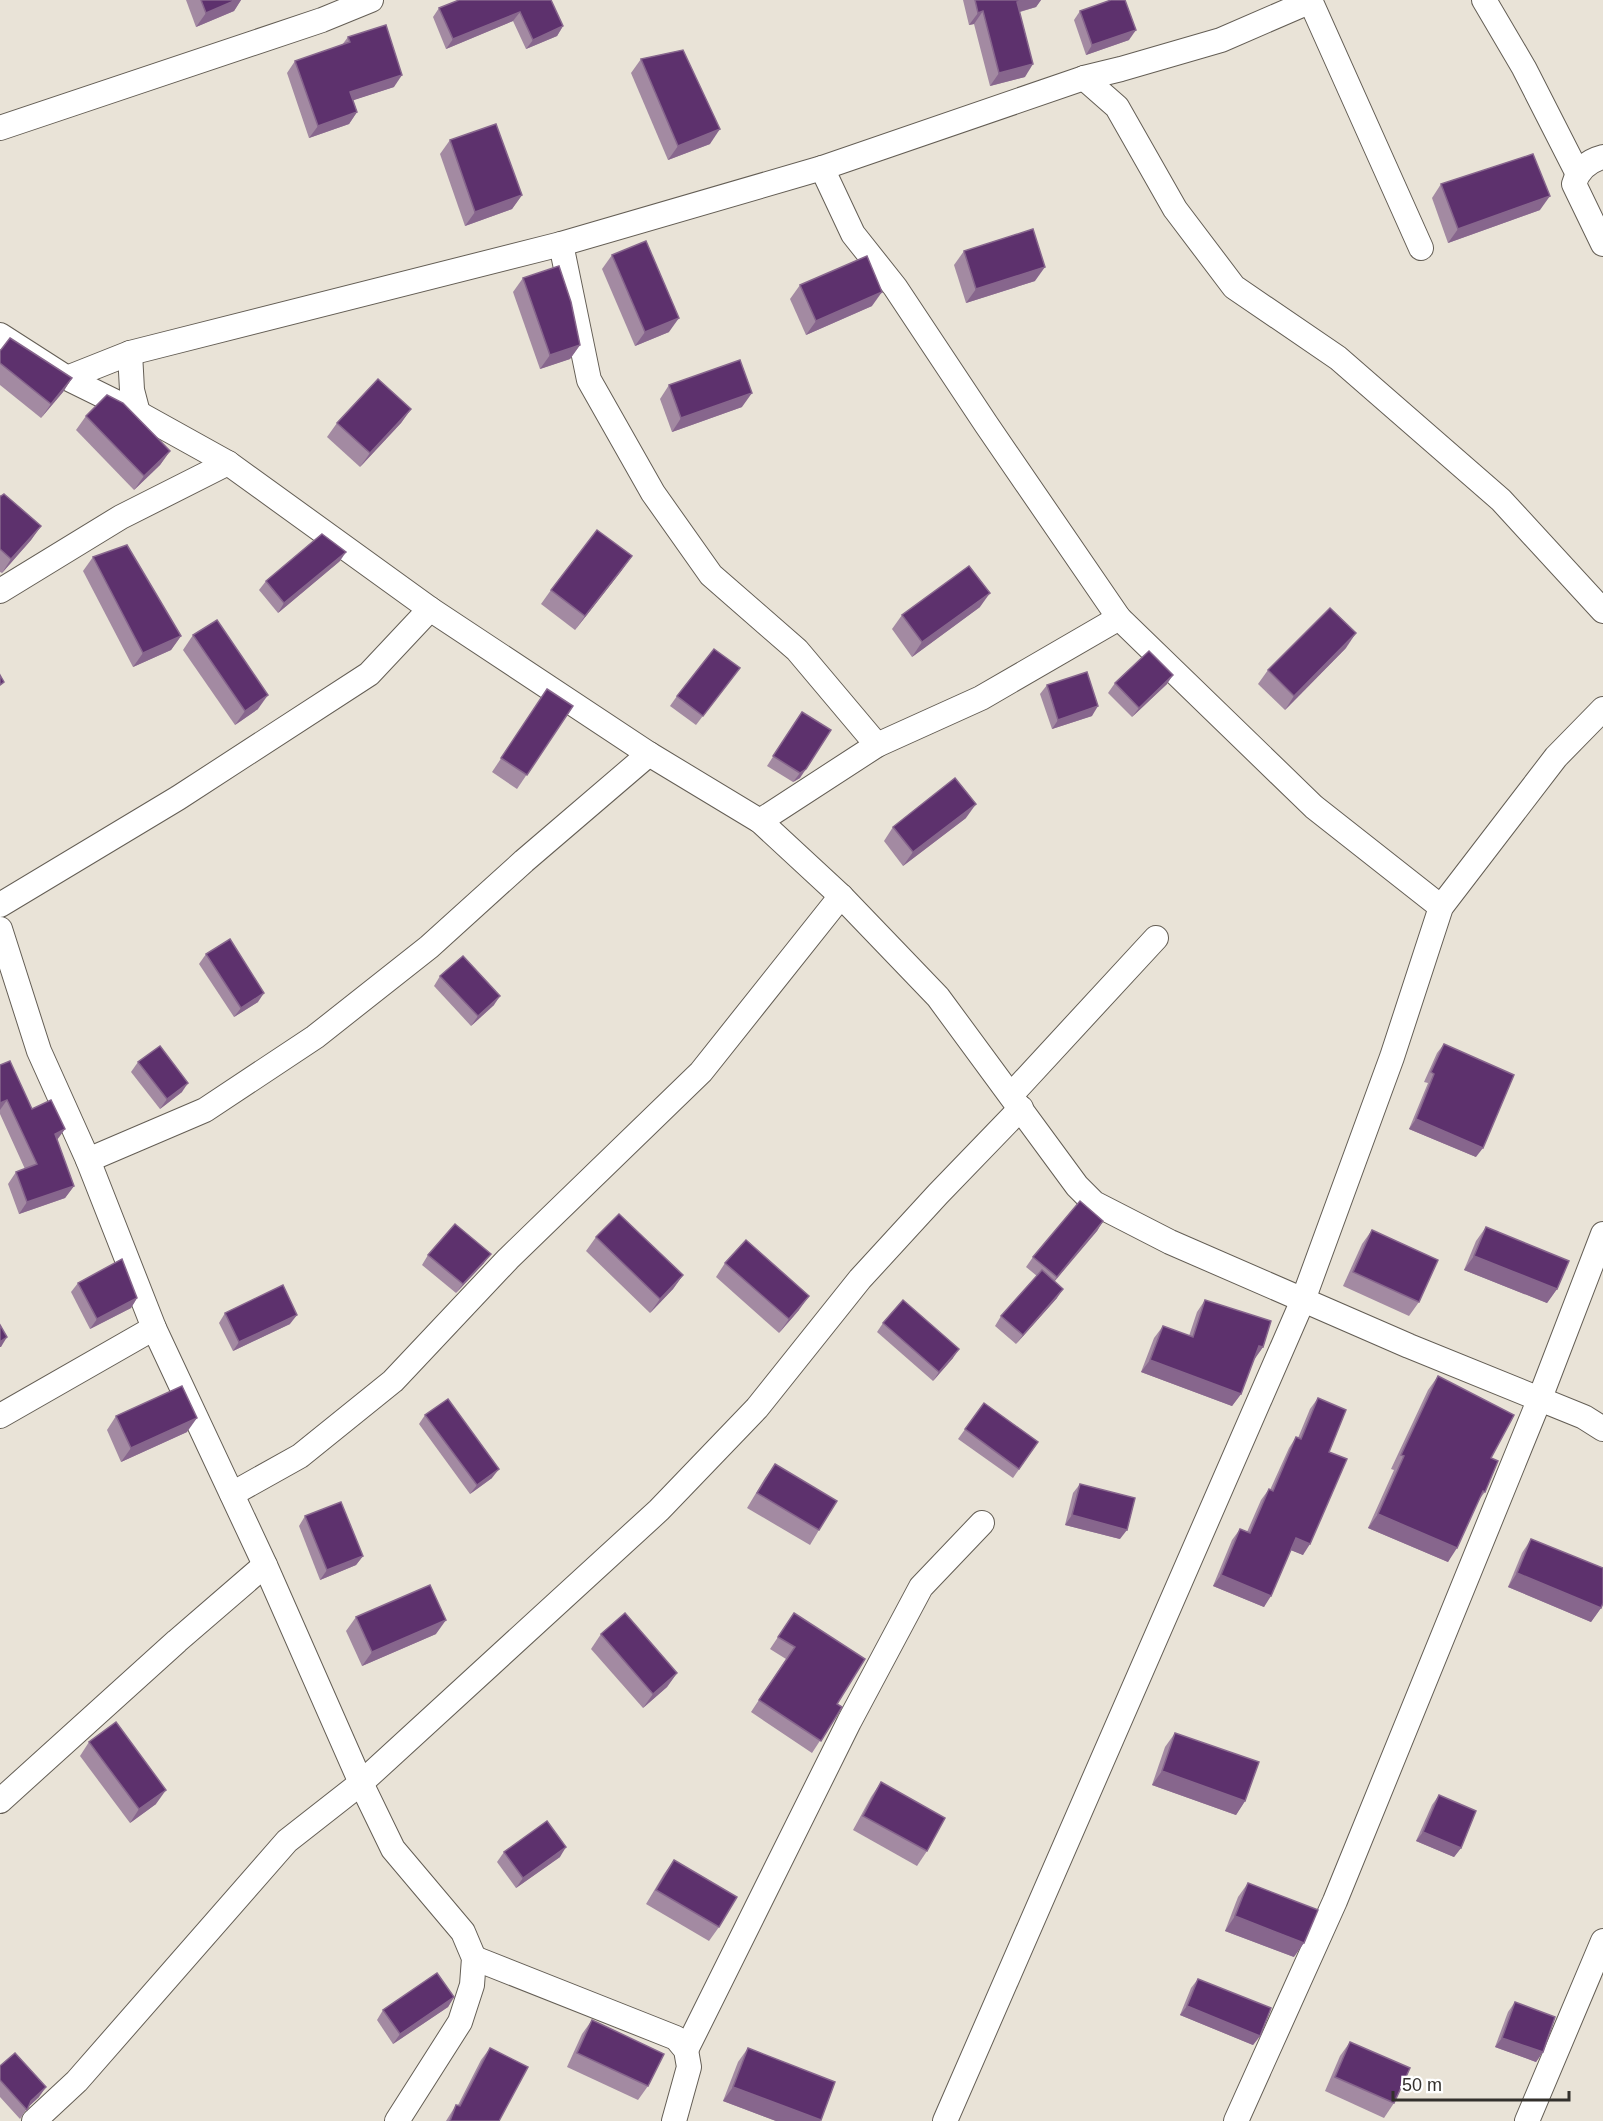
<svg xmlns="http://www.w3.org/2000/svg" width="1603" height="2121" viewBox="0 0 1603 2121" font-family="Helvetica,sans-serif">
  <style>
    .lines { fill: none; stroke-linecap: round; stroke-linejoin: round }
    .minor-casing { stroke: #645e55; stroke-width: 26 }
    .minor { stroke: #fff; stroke-width: 24 }
    .wall { fill: #a38aa2 }
    .shaded-wall { fill: #87668d }
    .building { fill: #5d316d; stroke: #87668d; stroke-width: 1.5 }
  </style>
  <rect width="100%" height="100%" fill="#e9e3d7"/>
  <g class="lines">
    <g class="minor-casing">
      <g id="minor">
        <polyline points="1310,0 1421,248"/>
        <polyline points="1484,0 1524,68 1577,172"/>
        <polyline points="1084,78 1117,107 1175,209 1234,287 1338,358 1501,500 1603,611"/>
        <polyline points="0,128 322,20 371,0"/>
        <path d="M1603,157C1588,161 1578,170 1574,184L1603,244"/>
        <polyline points="822,168 853,234 895,287 986,424 1119,618 1314,807 1441,907"/>
        <polyline points="561,244 589,380 653,493 711,575 797,650 877,745"/>
        <polyline points="0,335 67,378 138,413 228,463 430,609 649,754 760,821 841,896 938,997 1077,1186 1094,1203 1170,1242 1409,1346 1584,1417 1603,1429"/>
        <polyline points="130,353 132,390 138,413"/>
        <polyline points="67,378 130,353 561,244 822,168 1084,78 1121,69 1221,40 1311,1"/>
        <polyline points="0,591 121,517 228,463"/>
        <polyline points="760,821 877,745 981,698 1119,618"/>
        <polyline points="0,905 178,798 369,674 430,609"/>
        <polyline points="0,929 39,1051 88,1160 154,1328 265,1565 361,1783 393,1849 463,1932 474,1958 472,1985 460,2022 397,2121"/>
        <polyline points="1011,1095 1156,938"/>
        <polyline points="88,1160 205,1110 315,1037 429,947 524,861 649,754"/>
        <polyline points="0,1416 154,1328"/>
        <polyline points="232,1494 300,1456 393,1381 508,1259 701,1072 841,896"/>
        <polyline points="0,1801 177,1641 265,1565"/>
        <polyline points="474,1958 676,2038 686,2050 689,2067 674,2121"/>
        <polyline points="686,2050 849,1722 921,1587 982,1523"/>
        <polyline points="34,2121 77,2081 287,1841 361,1783 659,1510 757,1408 860,1279 938,1194 1021,1108"/>
        <polyline points="945,2121 1303,1300 1392,1057 1441,907 1556,757 1603,709"/>
        <polyline points="1236,2121 1335,1901 1540,1398 1603,1234"/>
        <polyline points="1527,2121 1603,1941"/>
      </g>
    </g>
    <use href="#minor" class="minor"/>
  </g>
  <g class="wall">
    <polygon points="186,0 241,0 234,11 196,27"/>
    <polygon points="551,0 563,26 557,36 526,49 513,21 446,49 433,17 439,8"/>
    <polygon points="963,0 1041,0 1036,7 1020,12 1025,77 990,86 974,24 969,25"/>
    <polygon points="1080,11 1129,40 1086,55 1074,20"/>
    <polygon points="348,37 394,87 353,100 357,112 349,124 309,138 287,73 295,61 342,45"/>
    <polygon points="641,59 710,144 668,160 631,73"/>
    <polygon points="450,140 522,195 512,209 465,226 440,154"/>
    <polygon points="1441,184 1540,210 1448,243 1432,198"/>
    <polygon points="964,251 1035,281 966,303 954,265"/>
    <polygon points="612,255 669,332 635,346 602,269"/>
    <polygon points="523,278 580,345 570,359 540,369 513,292"/>
    <polygon points="800,285 872,306 806,335 790,299"/>
    <polygon points="0,351 72,378 63,392 41,418 0,385"/>
    <polygon points="669,385 742,407 672,432 660,399"/>
    <polygon points="411,409 401,423 360,467 327,437 337,423"/>
    <polygon points="86,416 170,451 160,465 134,490 76,430"/>
    <polygon points="0,496 41,526 31,540 2,573 0,572"/>
    <polygon points="93,557 181,636 171,650 133,667 83,571"/>
    <polygon points="340,561 278,613 259,590 266,581"/>
    <polygon points="622,570 575,630 541,604 551,590"/>
    <polygon points="980,607 912,657 892,629 902,615"/>
    <polygon points="193,635 258,709 235,725 183,650"/>
    <polygon points="1346,648 1285,710 1258,684 1268,670"/>
    <polygon points="740,668 696,725 670,706 677,696"/>
    <polygon points="1115,683 1167,684 1132,717 1108,693"/>
    <polygon points="1047,685 1092,716 1052,729 1040,694"/>
    <polygon points="538,703 573,706 517,789 492,772"/>
    <polygon points="802,712 800,778 793,782 767,766"/>
    <polygon points="966,818 903,866 884,841 893,827"/>
    <polygon points="206,954 258,1002 234,1017 199,964"/>
    <polygon points="440,976 494,1005 471,1026 434,986"/>
    <polygon points="1444,1044 1476,1157 1409,1129 1428,1083 1424,1082 1437,1053"/>
    <polygon points="138,1062 182,1092 160,1109 131,1072"/>
    <polygon points="0,1065 32,1109 65,1129 57,1140 74,1186 65,1198 19,1214 8,1184 16,1172 25,1169 0,1114"/>
    <polygon points="1103,1221 1097,1231 1055,1281 1057,1298 1016,1344 995,1326 1001,1316 1037,1276 1026,1267 1033,1257"/>
    <polygon points="1486,1227 1557,1289 1547,1303 1464,1270 1476,1241"/>
    <polygon points="1372,1230 1419,1302 1409,1316 1343,1286 1362,1244"/>
    <polygon points="596,1237 683,1275 673,1289 650,1313 586,1251"/>
    <polygon points="428,1255 484,1263 456,1293 422,1265"/>
    <polygon points="725,1263 799,1310 779,1333 716,1277"/>
    <polygon points="78,1283 137,1298 131,1308 90,1329 71,1292"/>
    <polygon points="1205,1300 1263,1347 1254,1359 1241,1394 1232,1406 1141,1372 1154,1338 1163,1326 1189,1336 1197,1312"/>
    <polygon points="225,1313 290,1324 233,1351 219,1323"/>
    <polygon points="883,1323 953,1358 933,1381 877,1332"/>
    <polygon points="1438,1376 1491,1458 1485,1492 1478,1501 1448,1562 1368,1528 1394,1470 1391,1469 1428,1390"/>
    <polygon points="1318,1398 1329,1452 1303,1555 1291,1550 1264,1607 1213,1586 1232,1540 1240,1529 1247,1532 1261,1500 1269,1489 1270,1490 1289,1448 1296,1437 1298,1438 1310,1409"/>
    <polygon points="984,1403 1038,1442 1013,1478 958,1439"/>
    <polygon points="425,1415 492,1478 470,1494 419,1424"/>
    <polygon points="116,1416 187,1432 121,1462 107,1430"/>
    <polygon points="775,1464 819,1530 810,1545 747,1508 765,1478"/>
    <polygon points="1080,1484 1120,1539 1065,1525 1073,1493"/>
    <polygon points="305,1516 363,1556 356,1565 320,1580 299,1526"/>
    <polygon points="1531,1539 1601,1608 1591,1622 1508,1587 1522,1553"/>
    <polygon points="794,1613 837,1704 842,1707 812,1753 751,1712 786,1659 770,1649"/>
    <polygon points="356,1617 436,1634 362,1666 346,1631"/>
    <polygon points="601,1634 677,1673 667,1687 643,1708 591,1649"/>
    <polygon points="1175,1733 1245,1801 1236,1815 1152,1785 1165,1747"/>
    <polygon points="89,1742 156,1804 130,1823 80,1756"/>
    <polygon points="881,1782 927,1851 917,1866 853,1830 871,1797"/>
    <polygon points="1439,1795 1461,1848 1454,1857 1416,1841 1432,1805"/>
    <polygon points="504,1852 560,1857 516,1888 497,1862"/>
    <polygon points="674,1860 719,1927 709,1941 646,1904 664,1874"/>
    <polygon points="1248,1883 1294,1957 1225,1931 1238,1897"/>
    <polygon points="1198,1979 1260,2036 1253,2045 1180,2015 1191,1988"/>
    <polygon points="454,1997 448,2007 393,2044 377,2020 383,2010"/>
    <polygon points="1515,2002 1543,2052 1536,2062 1495,2047 1508,2012"/>
    <polygon points="592,2020 648,2086 638,2100 567,2067 582,2034"/>
    <polygon points="1350,2042 1394,2103 1384,2118 1325,2091 1340,2056"/>
    <polygon points="490,2048 499,2121 446,2121 456,2105 458,2105 481,2060"/>
    <polygon points="748,2048 776,2121 723,2101 738,2062"/>
    <polygon points="0,2066 39,2097 28,2107 20,2119 0,2097"/>
  </g>
  <g class="shaded-wall">
    <polygon points="236,0 241,0 234,11 196,27 206,13"/>
    <polygon points="1025,0 1041,0 1036,7 1008,15 1017,2"/>
    <polygon points="983,11 974,24 969,25 978,13"/>
    <polygon points="520,12 513,21 446,49 453,39"/>
    <polygon points="563,26 557,36 526,49 533,40"/>
    <polygon points="1136,30 1129,40 1086,55 1092,45"/>
    <polygon points="1033,64 1025,77 990,86 999,73"/>
    <polygon points="402,75 394,87 342,104 350,92"/>
    <polygon points="357,112 349,124 309,138 318,126"/>
    <polygon points="720,129 710,144 668,160 678,146"/>
    <polygon points="522,195 512,209 465,226 475,212"/>
    <polygon points="1550,196 1540,210 1448,243 1458,229"/>
    <polygon points="1045,267 1035,281 966,303 976,289"/>
    <polygon points="882,292 872,306 806,335 816,321"/>
    <polygon points="679,318 669,332 635,346 645,332"/>
    <polygon points="580,345 570,359 540,369 550,355"/>
    <polygon points="72,378 63,392 41,418 51,404"/>
    <polygon points="752,393 742,407 672,432 681,418"/>
    <polygon points="411,409 401,423 360,467 370,453"/>
    <polygon points="170,451 160,465 134,490 144,476"/>
    <polygon points="41,526 31,540 2,573 11,559"/>
    <polygon points="346,552 340,561 278,613 284,603"/>
    <polygon points="632,556 622,570 575,630 585,616"/>
    <polygon points="990,593 980,607 912,657 922,642"/>
    <polygon points="1356,633 1346,648 1285,710 1294,696"/>
    <polygon points="181,636 171,650 133,667 143,653"/>
    <polygon points="1173,675 1167,684 1132,717 1139,708"/>
    <polygon points="268,695 258,709 235,725 245,711"/>
    <polygon points="1098,706 1092,716 1052,729 1058,720"/>
    <polygon points="806,769 800,778 793,782 800,773"/>
    <polygon points="976,804 966,818 903,866 913,852"/>
    <polygon points="264,993 258,1002 234,1017 241,1008"/>
    <polygon points="500,996 494,1005 471,1026 478,1016"/>
    <polygon points="188,1083 182,1092 160,1109 167,1099"/>
    <polygon points="7,1100 0,1110 0,1103"/>
    <polygon points="1416,1119 1483,1148 1476,1157 1409,1129"/>
    <polygon points="65,1129 56,1141 55,1134"/>
    <polygon points="74,1186 65,1198 19,1214 27,1202"/>
    <polygon points="1103,1221 1097,1231 1050,1286 1057,1277"/>
    <polygon points="491,1254 484,1263 456,1293 463,1284"/>
    <polygon points="1474,1256 1557,1289 1547,1303 1464,1270"/>
    <polygon points="683,1275 673,1289 650,1313 660,1299"/>
    <polygon points="1063,1289 1057,1298 1016,1344 1023,1335"/>
    <polygon points="809,1296 799,1310 779,1333 789,1319"/>
    <polygon points="137,1298 131,1308 90,1329 97,1319"/>
    <polygon points="297,1315 290,1324 233,1351 239,1342"/>
    <polygon points="7,1337 1,1347 0,1347 0,1342"/>
    <polygon points="1259,1346 1263,1347 1254,1360"/>
    <polygon points="959,1349 953,1358 933,1381 939,1372"/>
    <polygon points="1150,1360 1241,1394 1232,1406 1141,1372"/>
    <polygon points="197,1418 187,1432 121,1462 131,1448"/>
    <polygon points="499,1469 492,1478 470,1494 477,1485"/>
    <polygon points="1378,1514 1457,1548 1448,1562 1368,1528"/>
    <polygon points="1072,1515 1127,1530 1120,1539 1065,1525"/>
    <polygon points="1296,1538 1310,1544 1303,1555 1288,1549"/>
    <polygon points="363,1556 356,1565 320,1580 327,1570"/>
    <polygon points="1517,1573 1601,1608 1591,1622 1508,1587"/>
    <polygon points="1221,1575 1271,1596 1264,1607 1213,1586"/>
    <polygon points="446,1620 436,1634 362,1666 372,1652"/>
    <polygon points="677,1673 667,1687 643,1708 653,1694"/>
    <polygon points="1162,1771 1245,1801 1236,1815 1152,1785"/>
    <polygon points="166,1790 156,1804 130,1823 139,1809"/>
    <polygon points="1423,1832 1461,1848 1454,1857 1416,1841"/>
    <polygon points="566,1847 560,1857 516,1888 523,1878"/>
    <polygon points="1235,1916 1304,1943 1294,1957 1225,1931"/>
    <polygon points="454,1997 448,2007 393,2044 400,2034"/>
    <polygon points="1187,2006 1260,2036 1253,2045 1180,2015"/>
    <polygon points="1502,2038 1543,2052 1536,2062 1495,2047"/>
    <polygon points="46,2087 39,2097 24,2111 31,2101"/>
    <polygon points="733,2087 821,2120 820,2121 776,2121 723,2101"/>
  </g>
  <g class="building">
    <polygon points="201,0 236,0 206,13"/>
    <polygon points="459,0 551,0 563,26 533,40 520,12 453,39 439,8"/>
    <polygon points="975,0 1025,0 1017,2 1033,64 999,73 983,11 978,13"/>
    <polygon points="1111,0 1125,0 1136,30 1092,45 1080,11"/>
    <polygon points="386,25 402,75 350,92 357,112 318,126 295,61 350,42 348,37"/>
    <polygon points="683,50 720,129 678,146 641,59"/>
    <polygon points="496,124 522,195 475,212 450,140"/>
    <polygon points="1533,154 1550,196 1458,229 1441,184"/>
    <polygon points="1033,229 1045,267 976,289 964,251"/>
    <polygon points="646,241 679,318 645,332 612,255"/>
    <polygon points="867,256 882,292 816,321 800,285"/>
    <polygon points="559,266 571,302 580,345 550,355 523,278"/>
    <polygon points="10,338 72,378 51,404 0,363 0,351"/>
    <polygon points="740,360 752,393 681,418 669,385"/>
    <polygon points="378,379 411,409 370,453 337,423"/>
    <polygon points="107,395 123,403 170,451 144,476 86,416"/>
    <polygon points="4,494 41,526 11,559 0,549 0,496 1,496"/>
    <polygon points="597,530 632,556 585,616 551,590"/>
    <polygon points="322,534 346,552 284,603 266,581"/>
    <polygon points="127,545 181,636 143,653 93,557"/>
    <polygon points="969,566 990,593 922,642 902,615"/>
    <polygon points="1330,608 1356,633 1294,696 1268,670"/>
    <polygon points="217,620 268,695 245,711 193,635"/>
    <polygon points="714,649 740,668 703,716 677,696"/>
    <polygon points="1149,651 1173,675 1139,708 1115,683"/>
    <polygon points="1087,672 1098,706 1058,720 1047,685"/>
    <polygon points="0,675 4,682 0,685"/>
    <polygon points="547,689 573,706 527,775 501,758"/>
    <polygon points="802,712 831,730 806,769 800,773 773,756"/>
    <polygon points="955,778 976,804 913,852 893,827"/>
    <polygon points="230,939 264,993 241,1008 206,954"/>
    <polygon points="463,956 500,996 478,1016 440,976"/>
    <polygon points="1444,1044 1514,1075 1483,1148 1416,1119 1434,1074 1431,1072"/>
    <polygon points="160,1046 188,1083 167,1099 138,1062"/>
    <polygon points="10,1061 32,1109 51,1100 65,1129 55,1134 74,1186 27,1202 16,1172 37,1164 7,1100 0,1103 0,1065"/>
    <polygon points="1080,1201 1103,1221 1057,1277 1033,1257"/>
    <polygon points="619,1214 683,1275 660,1299 596,1237"/>
    <polygon points="455,1224 491,1254 463,1284 428,1255"/>
    <polygon points="1486,1227 1569,1261 1557,1289 1474,1256"/>
    <polygon points="1372,1230 1438,1260 1419,1302 1353,1272"/>
    <polygon points="746,1240 809,1296 789,1319 725,1263"/>
    <polygon points="122,1259 137,1298 97,1319 78,1283"/>
    <polygon points="1042,1270 1063,1289 1023,1335 1001,1316"/>
    <polygon points="283,1285 297,1315 239,1342 225,1313"/>
    <polygon points="903,1300 959,1349 939,1372 883,1323"/>
    <polygon points="1205,1300 1271,1321 1263,1347 1259,1346 1241,1394 1150,1360 1163,1326 1193,1337"/>
    <polygon points="0,1325 7,1337 0,1342"/>
    <polygon points="1438,1376 1514,1415 1491,1458 1498,1461 1485,1492 1483,1491 1457,1548 1378,1514 1404,1456 1401,1455"/>
    <polygon points="182,1386 197,1418 131,1448 116,1416"/>
    <polygon points="1318,1398 1346,1410 1329,1452 1347,1459 1310,1544 1296,1538 1271,1596 1221,1575 1240,1529 1250,1533 1269,1489 1273,1491 1296,1437 1301,1439"/>
    <polygon points="448,1399 499,1469 477,1485 425,1415"/>
    <polygon points="984,1403 1038,1442 1019,1469 965,1429"/>
    <polygon points="775,1464 837,1501 819,1530 757,1493"/>
    <polygon points="1080,1484 1135,1498 1127,1530 1072,1515"/>
    <polygon points="341,1502 363,1556 327,1570 305,1516"/>
    <polygon points="1531,1539 1603,1568 1603,1603 1601,1608 1517,1573"/>
    <polygon points="430,1585 446,1620 372,1652 356,1617"/>
    <polygon points="625,1613 677,1673 653,1694 601,1634"/>
    <polygon points="794,1613 865,1659 837,1704 842,1707 821,1741 759,1700 795,1647 778,1637"/>
    <polygon points="116,1722 166,1790 139,1809 89,1742"/>
    <polygon points="1175,1733 1259,1762 1245,1801 1162,1771"/>
    <polygon points="881,1782 945,1818 927,1851 863,1816"/>
    <polygon points="1439,1795 1476,1811 1461,1848 1423,1832"/>
    <polygon points="547,1821 566,1847 523,1878 504,1852"/>
    <polygon points="674,1860 737,1897 719,1927 656,1890"/>
    <polygon points="1248,1883 1318,1910 1304,1943 1235,1916"/>
    <polygon points="437,1973 454,1997 400,2034 383,2010"/>
    <polygon points="1198,1979 1271,2008 1260,2036 1187,2006"/>
    <polygon points="1515,2002 1555,2017 1543,2052 1502,2038"/>
    <polygon points="592,2020 664,2054 648,2086 577,2053"/>
    <polygon points="1350,2042 1410,2068 1394,2103 1335,2077"/>
    <polygon points="490,2048 528,2067 499,2121 450,2121 456,2105 460,2106"/>
    <polygon points="748,2048 835,2082 821,2120 733,2087"/>
    <polygon points="15,2053 46,2087 31,2101 27,2110 0,2080 0,2066"/>
  </g>
  <path d="M1393 2091v9h176v-9" fill="none" stroke="#33302c" stroke-width="3"/>
  <text x="1402" y="2091" font-size="18" fill="#33302c" stroke="#ffffff" stroke-width="4.5" paint-order="stroke">50 m</text>
</svg>
